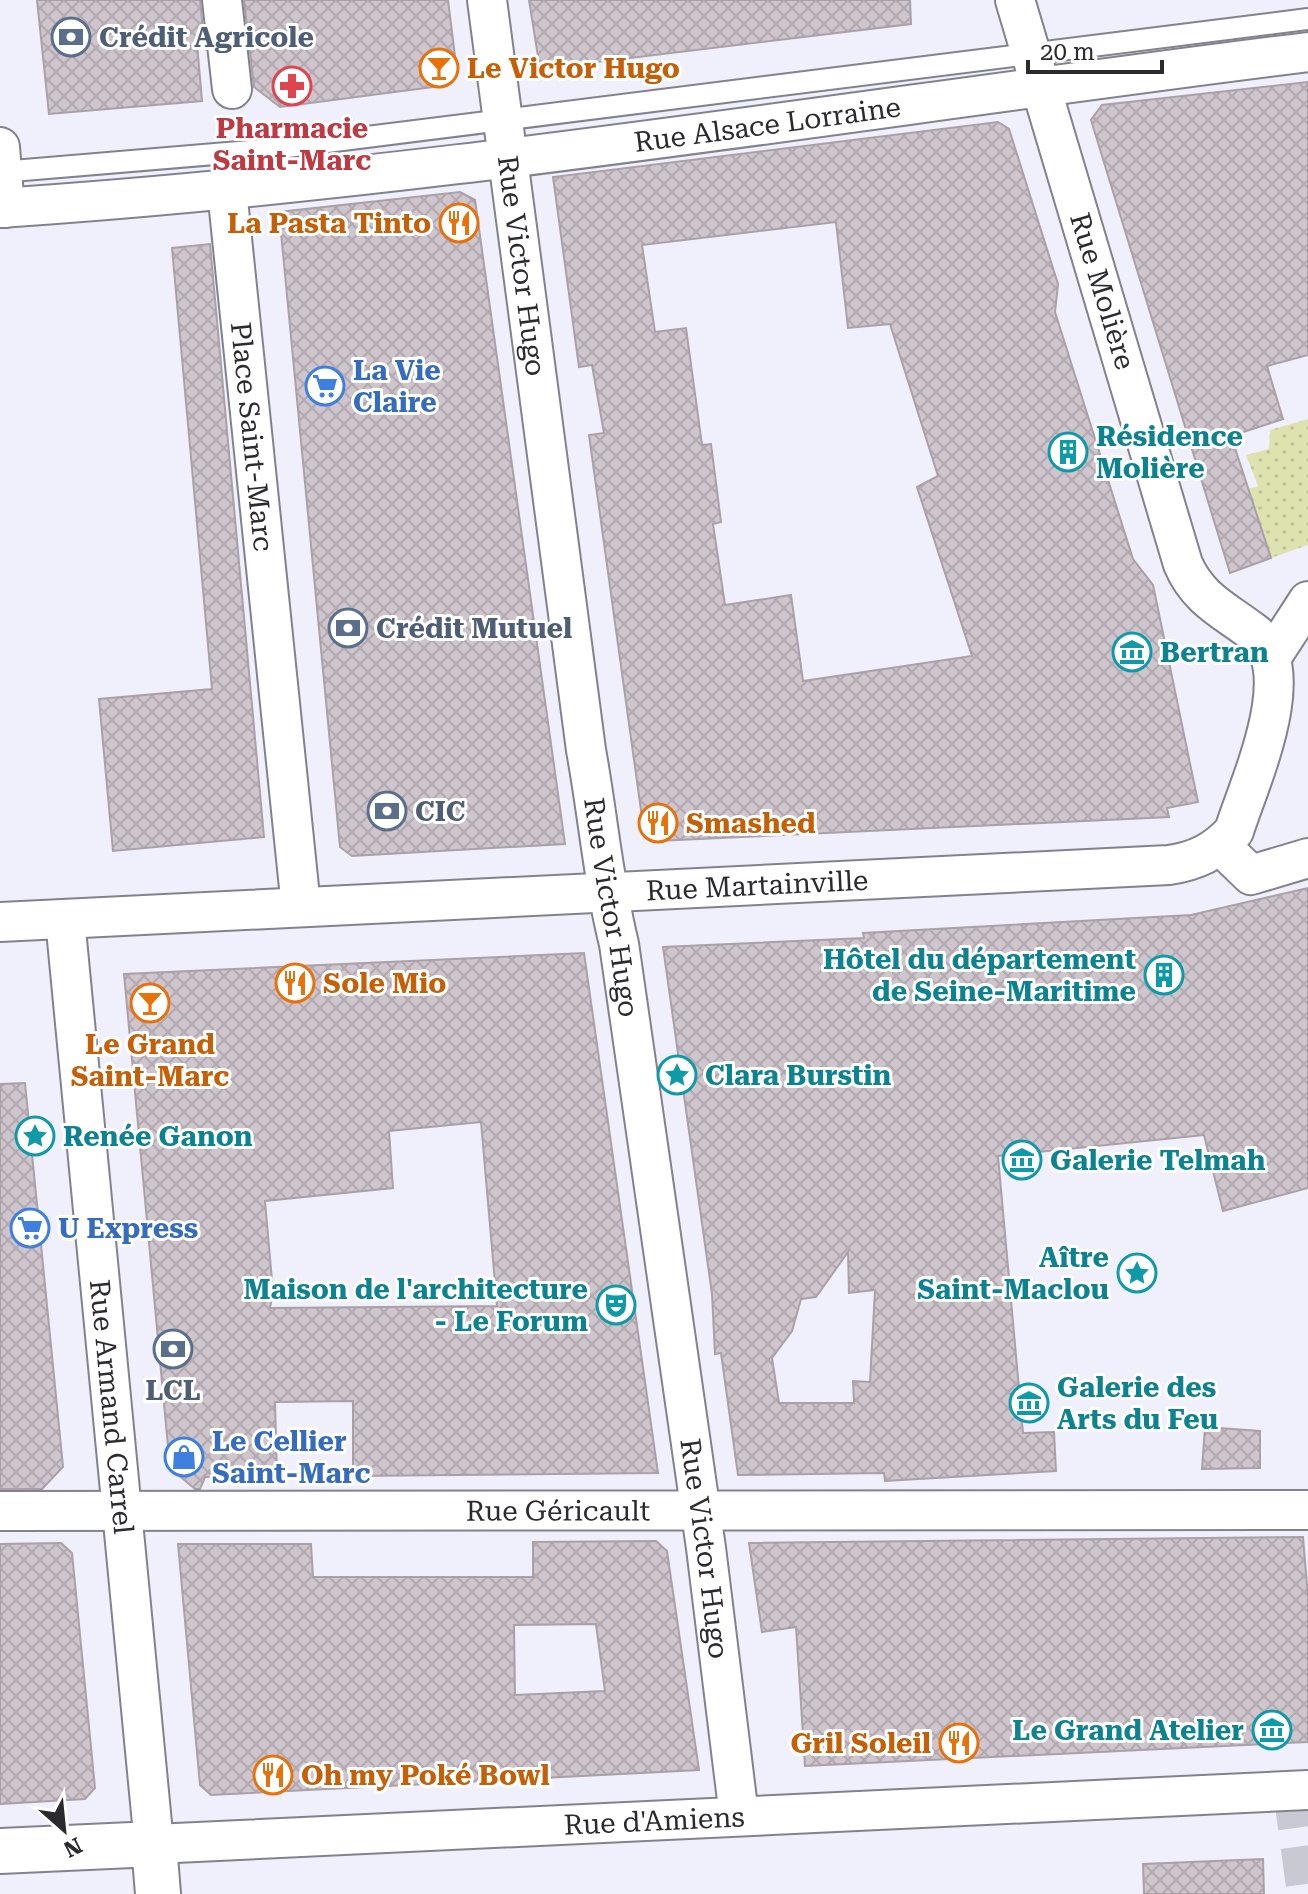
<svg xmlns="http://www.w3.org/2000/svg" width="1308" height="1894" viewBox="0 0 1308 1894" font-family="'Roboto Serif',serif">
  <style>
    .garden { fill: url(#garden-dots) }
    .building { fill: url(#building-cross-hatch); stroke: #aaa0a8; stroke-width: 2; fill-rule: evenodd }
    .lines { fill: none; stroke-linecap: round; stroke-linejoin: round }
    .street-tunnel { stroke: #c9c9d4; stroke-width: 38; stroke-dasharray: 38 19; stroke-linecap: butt }
    .lane-casing { stroke: #82828d; stroke-width: 24 }
    .street-casing { stroke: #82828d; stroke-width: 42 }
    .secondary-casing { stroke: #82828d; stroke-width: 48 }
    .lane { stroke: #fff; stroke-width: 20 }
    .street { stroke: #fff; stroke-width: 38 }
    .secondary { stroke: #fff; stroke-width: 44 }
    .labels { text-anchor: middle; stroke-width: 6; stroke-linejoin: round; paint-order: stroke }
    .service-label { font-size: 28px; font-weight: bold; fill: #4e5e75; stroke: #fff; text-anchor: start }
    .food-label { font-size: 28px; font-weight: bold; fill: #c56008; stroke: #fff; text-anchor: start }
    .street-label { font-size: 28px; fill: #2b2b2f; stroke: #fff }
    .health-label { font-size: 28px; font-weight: bold; fill: #be3a42; stroke: #fff }
    .shop-label { font-size: 28px; font-weight: bold; fill: #366cbe; stroke: #fff; text-anchor: start }
    .culture-label { font-size: 28px; font-weight: bold; fill: #0d838f; stroke: #fff; text-anchor: start }
  </style>
  <defs>
    <pattern id="garden-dots" width="8" height="8" patternUnits="userSpaceOnUse" patternTransform="scale(2)"><rect width="8" height="8" fill="#dee2af"/><path d="M2 2h.1M6 6h.1" fill="none" stroke="#bfc297" stroke-width="1.8" stroke-linecap="round"/></pattern>
    <pattern id="building-cross-hatch" width="8" height="8" patternUnits="userSpaceOnUse" patternTransform="scale(2)"><rect width="8" height="8" fill="#cfc5cd"/><path d="M0 0l8 8M0 8l8-8" fill="none" stroke="#b2a9b0"/></pattern>
  </defs>
  <rect width="100%" height="100%" fill="#f0f0fd"/>
  <polygon class="garden" points="1308,419 1308,545 1271,558 1248,489 1258,486 1246,455 1269,449 1270,430"/>
  <g class="building">
    <polygon points="37,0 200,0 205,49 197,43 202,101 49,114"/>
    <polygon points="244,0 448,0 457,72 448,85 280,107 254,87"/>
    <polygon points="529,0 910,0 911,24 540,69"/>
    <polygon points="1308,82 1308,355 1267,366 1283,419 1231,436 1271,558 1230,573 1091,120 1102,105"/>
    <path d="M998,122L1009,129L1058,284L1055,312L1133,559L1153,585L1198,802L1167,808L1169,817L656,841L644,832L589,435L604,433L592,365L579,367L553,177ZM836,222L848,328L890,324L938,476L917,487L972,656L803,681L791,595L725,605L713,524L721,522L711,444L702,445L686,328L655,332L642,245Z"/>
    <polygon points="460,192 475,200 565,844 352,856 340,847 279,212"/>
    <polygon points="210,244 264,837 113,851 99,699 212,689 172,248"/>
    <path d="M1308,888V1188L1223,1211L1204,1135L998,1156L1023,1433L1054,1432L1056,1471L885,1481L884,1473L738,1475L721,1353L715,1354L712,1294L663,947L864,938L863,933L1191,915ZM848,1252L849,1293L875,1290L870,1382L853,1381L854,1403H779L772,1358L792,1331L801,1299L816,1297Z"/>
    <path d="M584,953L658,1473L353,1476V1401L275,1402L277,1476L205,1477L200,1489H195L170,1468L124,974ZM481,1122L497,1306L270,1308L273,1292L265,1201L393,1188L389,1131Z"/>
    <polygon points="25,1083 63,1467 42,1489 0,1489 0,1084"/>
    <polygon points="1205,1427 1260,1431 1260,1468 1202,1469"/>
    <polygon points="1303,1537 1308,1597 1308,1742 805,1766 796,1627 762,1632 749,1543"/>
    <path d="M656,1541L667,1551L699,1770L211,1795L200,1785L178,1544H311L313,1577H533V1542ZM596,1624L605,1691L515,1695L514,1625Z"/>
    <polygon points="61,1543 72,1553 95,1788 85,1799 0,1804 0,1544"/>
    <polygon points="1263,1859 1264,1894 1144,1894 1143,1864"/>
  </g>
  <g class="lines">
    <polyline class="street-tunnel" points="1292,1790 1306,1894"/>
    <g class="lane-casing">
      <polyline id="lane" points="0,172 263,150 1308,19"/>
    </g>
    <g class="street-casing">
      <g id="street">
        <polyline points="222,0 232,89"/>
        <path id="s1" d="M487,0L586,750C598,815 603,880 619,944L706,1548L739,1816"/>
        <polyline points="0,147 5,208"/>
        <path id="s2" d="M227,190L301,907"/>
        <path id="s3" d="M0,208C438,179 872,106 1308,52"/>
        <polyline points="1271,658 1308,601"/>
        <polyline points="1221,846 1251,875 1308,858"/>
        <path id="s4" d="M65,919L154,1844L1308,1790"/>
        <path id="s5" d="M0,922L1169,865C1196,861 1215,852 1234,831C1249,783 1303,669 1253,632C1224,610 1198,599 1183,564L1015,0"/>
        <path id="s6" d="M0,1511L1308,1510"/>
      </g>
    </g>
    <g class="secondary-casing">
      <polyline id="secondary" points="0,1851 154,1844 158,1894"/>
    </g>
    <use href="#lane" class="lane"/>
    <use href="#street" class="street"/>
    <use href="#secondary" class="secondary"/>
  </g>
  <defs>
    <g id="bank-ring" transform="scale(2)"><circle r="9.5" fill="#fff" stroke="#5c6f8a" stroke-width="1.5"/><path d="M-6-4H6V4H-6ZM0-2.3a2.3 2.3 0 1 0 0 4.6a2.3 2.3 0 1 0 0-4.6Z" fill="#5c6f8a"/></g>
    <g id="bar-ring" transform="scale(2)"><circle r="9.5" fill="#fff" stroke="#e8710a" stroke-width="1.5"/><path d="M-6-5H6L.8 .8V4.5H3.5V6h-7V4.5H-.8V.8Z" fill="#e8710a"/></g>
    <g id="pharmacy-ring" transform="scale(2)"><circle r="9.5" fill="#fff" stroke="#e0444e" stroke-width="1.5"/><path d="M-2-6h4v4h4v4h-4v4h-4v-4h-4v-4h4Z" fill="#e0444e"/></g>
    <g id="restaurant-ring" transform="scale(2)"><circle r="9.5" fill="#fff" stroke="#e8710a" stroke-width="1.5"/><path d="M-5-6h1v4h1v-4h1v4h1v-4h1v5L-1.5 .5V6h-2V.5L-5-1ZM5-6V6H3V1.5H1.5Q1.5-4 5-6Z" fill="#e8710a"/></g>
    <g id="supermarket-ring" transform="scale(2)"><circle r="9.5" fill="#fff" stroke="#3f7fe0" stroke-width="1.5"/><path d="M-6-5.5h2.5l.6 2H6L4.5 2H-2.5L-4.4-4H-6ZM-1.5 3.2a1.3 1.3 0 1 0 .1 0ZM3 3.2a1.3 1.3 0 1 0 .1 0Z" fill="#3f7fe0"/></g>
    <g id="building-ring" transform="scale(2)"><circle r="9.5" fill="#fff" stroke="#0f9aa8" stroke-width="1.5"/><path d="M-4-6H4V6H1V3H-1V6H-4ZM-2.5-4.3h1.7v1.8h-1.7ZM.8-4.3h1.7v1.8H.8ZM-2.5-1h1.7V.8h-1.7ZM.8-1h1.7V.8H.8Z" fill="#0f9aa8"/></g>
    <g id="museum-ring" transform="scale(2)"><circle r="9.5" fill="#fff" stroke="#0f9aa8" stroke-width="1.5"/><path d="M0-6L6-3V-2H-6V-3ZM-5-1h2V3h-2ZM-1-1h2V3h-2ZM3-1h2V3H3ZM-6 4H6V6H-6Z" fill="#0f9aa8"/></g>
    <g id="sight-ring" transform="scale(2)"><circle r="9.5" fill="#fff" stroke="#0f9aa8" stroke-width="1.5"/><path d="M0-6L1.8-2.2L6-1.7L2.9 1.2L3.7 5.4L0 3.3L-3.7 5.4L-2.9 1.2L-6-1.7L-1.8-2.2Z" fill="#0f9aa8"/></g>
    <g id="theatre-ring" transform="scale(2)"><circle r="9.5" fill="#fff" stroke="#0f9aa8" stroke-width="1.5"/><path d="M-5-5.5Q0-4 5-5.5V0Q5 5 0 6Q-5 5-5 0ZM-3.3-2.5H-1v1.5H-3.3ZM1-2.5H3.3v1.5H1ZM-2.8 1Q0 5.5 2.8 1Z" fill="#0f9aa8"/></g>
    <g id="shop-ring" transform="scale(2)"><circle r="9.5" fill="#fff" stroke="#3f7fe0" stroke-width="1.5"/><path d="M-5-2.5h2.3a2.7 3.5 0 0 1 5.4 0H5L5.5 6h-11ZM-1.5-2.5h3a1.5 2.3 0 0 0-3 0Z" fill="#3f7fe0"/></g>
  </defs>
  <g fill-rule="evenodd">
    <use href="#bank-ring" x="71" y="37"/>
    <use href="#bar-ring" x="439" y="68"/>
    <use href="#pharmacy-ring" x="292" y="86"/>
    <use href="#restaurant-ring" x="459" y="223"/>
    <use href="#supermarket-ring" x="325" y="386"/>
    <use href="#building-ring" x="1068" y="452"/>
    <use href="#bank-ring" x="348" y="628"/>
    <use href="#museum-ring" x="1132" y="652"/>
    <use href="#bank-ring" x="387" y="811"/>
    <use href="#restaurant-ring" x="658" y="823"/>
    <use href="#building-ring" x="1164" y="975"/>
    <use href="#restaurant-ring" x="295" y="983"/>
    <use href="#bar-ring" x="150" y="1003"/>
    <use href="#sight-ring" x="677" y="1075"/>
    <use href="#sight-ring" x="35" y="1136"/>
    <use href="#museum-ring" x="1022" y="1160"/>
    <use href="#supermarket-ring" x="30" y="1228"/>
    <use href="#sight-ring" x="1137" y="1273"/>
    <use href="#theatre-ring" x="616" y="1305"/>
    <use href="#bank-ring" x="173" y="1349"/>
    <use href="#museum-ring" x="1029" y="1403"/>
    <use href="#shop-ring" x="184" y="1457"/>
    <use href="#museum-ring" x="1272" y="1730"/>
    <use href="#restaurant-ring" x="959" y="1743"/>
    <use href="#restaurant-ring" x="273" y="1775"/>
  </g>
  <g class="labels">
    <g class="service-label">
      <text x="99" y="47">Crédit Agricole</text>
      <text x="376" y="638">Crédit Mutuel</text>
      <text x="415" y="821">CIC</text>
      <text x="173" y="1400" text-anchor="middle">LCL</text>
    </g>
    <g class="food-label">
      <text x="467" y="78">Le Victor Hugo</text>
      <text x="431" y="233" text-anchor="end">La Pasta Tinto</text>
      <text x="686" y="833">Smashed</text>
      <text x="323" y="993">Sole Mio</text>
      <text x="150" y="1054" text-anchor="middle">Le Grand<tspan x="150" dy="32">Saint-Marc</tspan></text>
      <text x="931" y="1753" text-anchor="end">Gril Soleil</text>
      <text x="301" y="1785">Oh my Poké Bowl</text>
    </g>
    <g class="street-label">
      <text dy="10" stroke="none"><textPath href="#s3" startOffset="772">Rue Alsace Lorraine</textPath></text>
      <text dy="10" stroke="none"><textPath href="#s1" startOffset="268">Rue Victor Hugo</textPath></text>
      <text transform="translate(1103 291) rotate(73)" y="10">Rue Molière</text>
      <text dy="10" stroke="none"><textPath href="#s2" startOffset="248">Place Saint-Marc</textPath></text>
      <text dy="10" stroke="none"><textPath href="#s5" startOffset="758">Rue Martainville</textPath></text>
      <text dy="10" stroke="none"><textPath href="#s1" startOffset="916">Rue Victor Hugo</textPath></text>
      <text dy="10" stroke="none"><textPath href="#s4" startOffset="490">Rue Armand Carrel</textPath></text>
      <text dy="10" stroke="none"><textPath href="#s6" startOffset="558">Rue Géricault</textPath></text>
      <text dy="10" stroke="none"><textPath href="#s1" startOffset="1564">Rue Victor Hugo</textPath></text>
      <text dy="10" stroke="none"><textPath href="#s4" startOffset="1430">Rue d'Amiens</textPath></text>
    </g>
    <g class="health-label">
      <text x="292" y="138">Pharmacie<tspan x="292" dy="32">Saint-Marc</tspan></text>
    </g>
    <g class="shop-label">
      <text x="353" y="380">La Vie<tspan x="353" dy="32">Claire</tspan></text>
      <text x="58" y="1238">U Express</text>
      <text x="212" y="1451">Le Cellier<tspan x="212" dy="32">Saint-Marc</tspan></text>
    </g>
    <g class="culture-label">
      <text x="1096" y="446">Résidence<tspan x="1096" dy="32">Molière</tspan></text>
      <text x="1160" y="662">Bertran</text>
      <text x="1136" y="969" text-anchor="end">Hôtel du département<tspan x="1136" dy="32">de Seine-Maritime</tspan></text>
      <text x="705" y="1085">Clara Burstin</text>
      <text x="63" y="1146">Renée Ganon</text>
      <text x="1050" y="1170">Galerie Telmah</text>
      <text x="1109" y="1267" text-anchor="end">Aître<tspan x="1109" dy="32">Saint-Maclou</tspan></text>
      <text x="588" y="1299" text-anchor="end">Maison de l'architecture<tspan x="588" dy="32">- Le Forum</tspan></text>
      <text x="1057" y="1397">Galerie des<tspan x="1057" dy="32">Arts du Feu</tspan></text>
      <text x="1244" y="1740" text-anchor="end">Le Grand Atelier</text>
    </g>
  </g>
  <g transform="translate(64 1830) rotate(153)" stroke="#ffffff" stroke-width="6" paint-order="stroke">
  <path d="M0-6L14 30L0 20L-14 30Z" fill="#2b2b2f"/>
  <text y="-12" font-size="22" font-weight="bold" text-anchor="middle" fill="#2b2b2f">N</text>
  </g>
  <path d="M1028 60v12h134v-12" fill="none" stroke="#2b2b2f" stroke-width="4"/>
  <text x="1040" y="60" font-size="24" fill="#2b2b2f" stroke="#ffffff" stroke-width="6" paint-order="stroke">20 m</text>
</svg>
